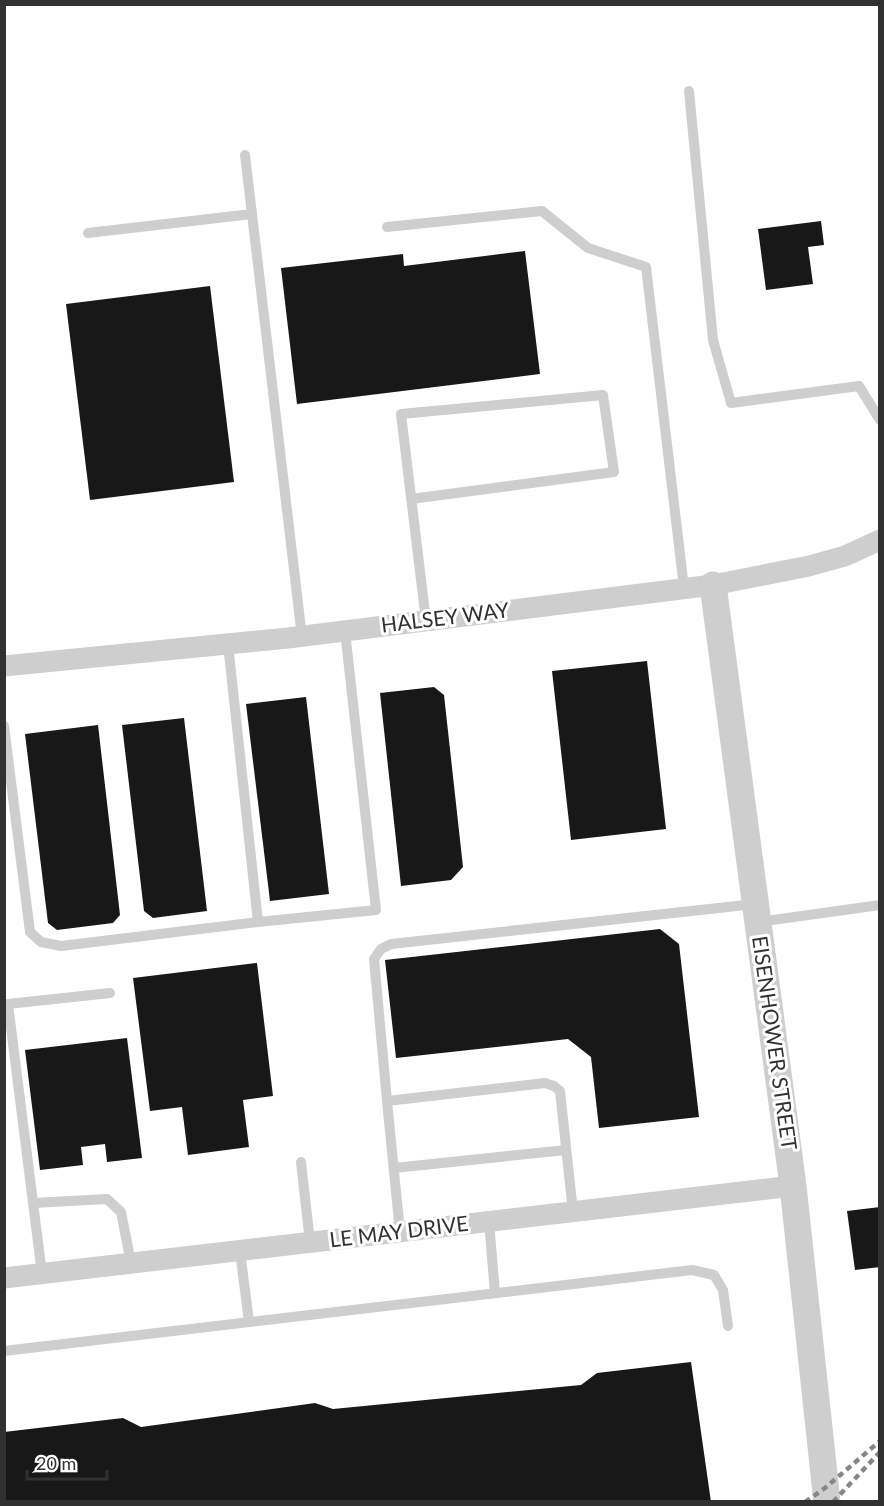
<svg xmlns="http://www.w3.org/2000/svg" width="884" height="1506" viewBox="0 0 884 1506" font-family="Lato,sans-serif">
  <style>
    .building { fill: #181818 }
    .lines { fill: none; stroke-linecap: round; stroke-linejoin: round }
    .service { stroke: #cecece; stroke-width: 10 }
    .minor { stroke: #cecece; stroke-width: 21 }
    .tertiary { stroke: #cecece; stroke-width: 27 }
    .rail { stroke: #868686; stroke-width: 4.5; stroke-dasharray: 6 4.5; stroke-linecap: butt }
    .labels { text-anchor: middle; stroke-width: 6; stroke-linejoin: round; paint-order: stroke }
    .street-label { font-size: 21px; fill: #313131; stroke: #fff }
  </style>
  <rect width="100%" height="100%" fill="#fff"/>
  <g class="building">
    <polygon points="821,221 824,245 808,247 813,284 766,290 758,229"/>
    <polygon points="525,251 540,374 297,404 281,268 403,254 404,266"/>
    <polygon points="210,286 234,482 90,500 66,304"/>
    <polygon points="647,661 666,829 571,840 552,671"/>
    <polygon points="434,687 444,695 463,867 451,880 401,886 380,693"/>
    <polygon points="306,697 329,894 270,901 246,704"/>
    <polygon points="184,718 207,911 153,918 144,911 122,725"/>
    <polygon points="98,725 120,915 113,923 57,930 48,923 25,734"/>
    <polygon points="660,929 679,944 699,1117 599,1128 591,1057 568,1039 396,1058 385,960"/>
    <polygon points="257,963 273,1096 243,1100 249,1147 188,1155 182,1107 150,1111 133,978"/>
    <polygon points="127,1038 142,1158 107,1162 105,1144 81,1147 83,1165 40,1170 25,1050"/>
    <polygon points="880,1207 880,1267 855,1270 847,1211"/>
    <polygon points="691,1362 711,1502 4,1502 4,1432 123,1418 141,1427 315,1403 333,1409 581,1385 597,1373"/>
  </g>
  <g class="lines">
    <g class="service">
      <polyline points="689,91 713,340 731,403 859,386 880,420"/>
      <polyline points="245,155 302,637"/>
      <polyline points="387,227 542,211 588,248 646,267 684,588"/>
      <polyline points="88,233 252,214"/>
      <polyline points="411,499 614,472 603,395 401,414 426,621"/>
      <polyline points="228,644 258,922 376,910 345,631"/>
      <polyline points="4,726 30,932 41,942 61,946 258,922"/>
      <polyline points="758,922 880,905"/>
      <polyline points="387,1101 374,959 381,949 391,944 755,904"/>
      <polyline points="301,1162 310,1242"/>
      <polyline points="394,1168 566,1150"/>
      <polyline points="33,1203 107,1199 121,1212 131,1263"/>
      <polyline points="489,1222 495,1293"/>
      <polyline points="400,1232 387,1101 545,1083 554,1086 560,1091 573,1212"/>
      <polyline points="240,1251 249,1322"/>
      <polyline points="42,1274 8,1004 110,993"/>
      <polyline points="4,1351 692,1270 714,1275 723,1290 728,1326"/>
    </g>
    <g class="minor">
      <polyline points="4,666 288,638 713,585 809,566 845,556 880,540"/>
      <polyline points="4,1278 793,1186"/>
    </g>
    <polyline class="tertiary" points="713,585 793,1186 827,1502"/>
    <g class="rail">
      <polyline points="805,1502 825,1488 880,1441"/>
      <polyline points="833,1502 880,1452"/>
    </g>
  </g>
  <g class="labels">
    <g class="street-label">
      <text transform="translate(445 618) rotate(-7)" y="7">HALSEY WAY</text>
      <text transform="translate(774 1043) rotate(82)" y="7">EISENHOWER STREET</text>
      <text transform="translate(399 1232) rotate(-7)" y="7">LE MAY DRIVE</text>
    </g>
  </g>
  <rect width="884" height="1506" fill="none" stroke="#313131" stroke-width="12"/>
  <path d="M27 1470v9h80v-9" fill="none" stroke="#313131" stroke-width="3"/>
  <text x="36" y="1470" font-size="18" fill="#313131" stroke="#ffffff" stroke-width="4.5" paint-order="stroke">20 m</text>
</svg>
